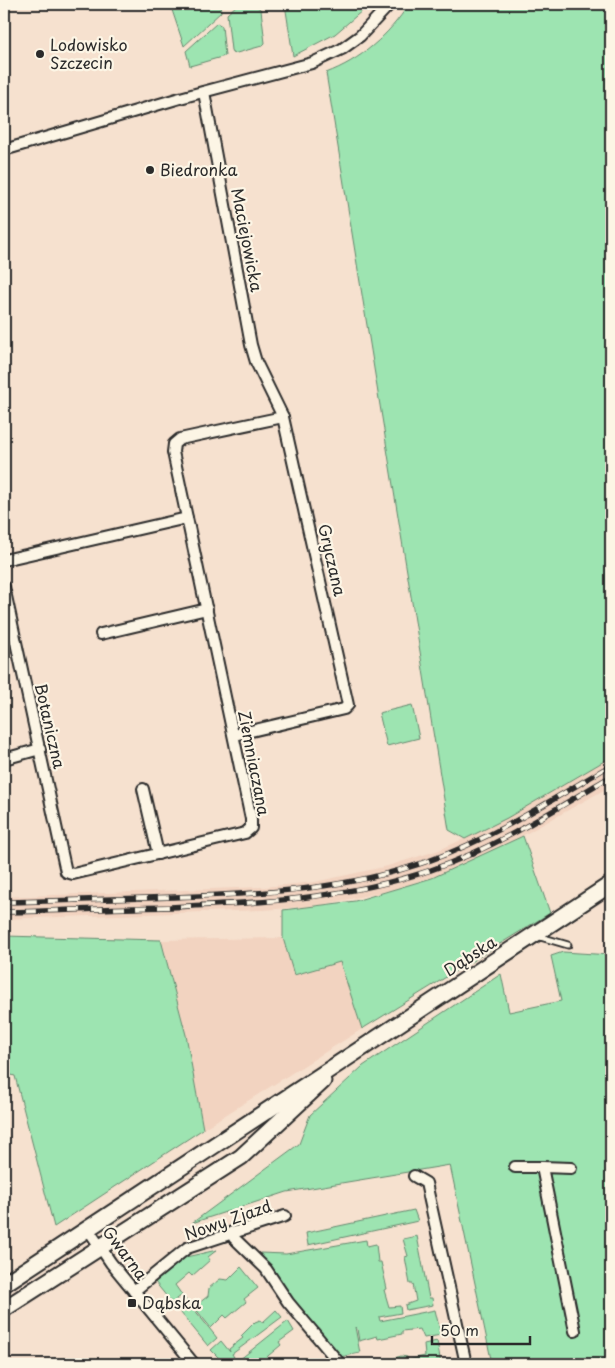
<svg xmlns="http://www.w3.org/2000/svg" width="615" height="1368" viewBox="0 0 615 1368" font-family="'Playpen Sans',sans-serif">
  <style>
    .built { fill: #f2d3c0 }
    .green { fill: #9de4b1; stroke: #64886e }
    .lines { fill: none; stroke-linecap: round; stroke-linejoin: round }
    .lane-casing { stroke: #2b2b2b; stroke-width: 9 }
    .street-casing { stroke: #2b2b2b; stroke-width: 14 }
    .secondary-casing { stroke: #2b2b2b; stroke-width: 19 }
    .lane { stroke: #fcf5e5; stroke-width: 5 }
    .street { stroke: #fcf5e5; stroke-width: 10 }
    .secondary { stroke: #fcf5e5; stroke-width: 15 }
    .rail-casing { stroke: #2b2b2b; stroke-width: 5.5 }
    .rail { stroke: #fcf5e5; stroke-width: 4; stroke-dasharray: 11; stroke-linecap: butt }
    .poi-dot { fill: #2b2b2b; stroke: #fcf5e5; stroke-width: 2 }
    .labels { text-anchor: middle; stroke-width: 4.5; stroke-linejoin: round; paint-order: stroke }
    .poi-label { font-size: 16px; fill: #2b2b2b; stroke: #fcf5e5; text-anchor: start }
    .street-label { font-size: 16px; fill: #2b2b2b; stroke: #fcf5e5 }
  </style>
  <rect width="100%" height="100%" fill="#f6e1cf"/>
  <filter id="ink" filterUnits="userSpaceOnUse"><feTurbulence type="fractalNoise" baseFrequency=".02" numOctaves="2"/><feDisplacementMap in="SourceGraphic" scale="10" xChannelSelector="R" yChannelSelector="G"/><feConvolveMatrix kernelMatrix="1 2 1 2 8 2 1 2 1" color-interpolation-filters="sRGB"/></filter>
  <g filter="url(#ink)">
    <g class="built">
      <polygon points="611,757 611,786 497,850 446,873 393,890 317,906 263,910 4,919 4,897 264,887 315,882 388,866 439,850 486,829"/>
      <polygon points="283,938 294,975 340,962 362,1029 203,1129 186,1035 161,940"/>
    </g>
    <g class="green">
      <polygon points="170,4 220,4 221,12 184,46"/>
      <polygon points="238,4 254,4 261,10 265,43 262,46 233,54 231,50 227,14"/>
      <polygon points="285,4 370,4 335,34 293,56"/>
      <path d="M409,4H611V757L507,818L465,839L449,830L326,73C361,60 389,35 409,4Z"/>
      <polygon points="217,23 222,26 225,56 190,66 186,51"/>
      <polygon points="412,705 419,738 387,746 379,713"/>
      <polygon points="523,836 550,913 362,1029 340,962 294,975 283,938 283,910 355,901 432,878"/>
      <polygon points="4,936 161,940 186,1035 203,1129 54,1227 15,1076 4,1073"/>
      <polygon points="563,952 611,955 611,1364 492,1364 450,1165 287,1192 192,1223 299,1144 310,1115 363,1066 501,974 509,1012 561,1001 551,956"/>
      <polygon points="414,1210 418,1221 308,1245 306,1233"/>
      <polygon points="417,1236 429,1298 432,1298 433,1305 406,1310 405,1305 416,1301 413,1284 410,1284 405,1257 408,1256 403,1239"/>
      <polygon points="366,1240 367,1246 376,1244 378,1262 381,1262 387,1289 384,1290 389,1307 400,1306 401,1313 379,1317 380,1321 435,1310 441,1335 424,1338 420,1329 402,1331 402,1334 378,1339 377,1336 359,1341 357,1329 355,1327 360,1353 340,1357 302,1311 260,1253 286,1254"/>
      <polygon points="217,1250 208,1257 210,1260 192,1276 189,1273 175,1285 182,1295 172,1303 155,1282 186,1257"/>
      <polygon points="241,1267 258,1288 244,1299 246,1302 227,1318 224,1315 211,1328 194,1307 208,1296 209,1288 220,1279 228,1280"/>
      <polygon points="186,1299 217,1338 208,1346 176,1307"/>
      <polygon points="276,1310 282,1317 232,1354 234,1357 225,1364 211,1350 221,1341 230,1352 229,1349 243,1338 241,1336 255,1322 260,1320 263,1322"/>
      <polygon points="288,1321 294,1331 279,1342 281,1345 262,1361 260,1358 252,1364 234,1364"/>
      <polygon points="437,1341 441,1364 383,1364 383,1362 401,1356 407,1357 408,1360 425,1356 424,1344"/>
    </g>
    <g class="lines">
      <g class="lane-casing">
        <polyline id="lane" points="537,936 568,945"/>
      </g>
      <g class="street-casing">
        <g id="street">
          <polyline points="204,92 251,345 256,362 283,417"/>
          <polyline points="4,150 180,98 312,63 342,49 360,36 390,4"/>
          <polyline points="4,560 187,518"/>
          <polyline points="4,587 66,872 73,874 245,833 251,828 251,819 173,452 174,444 180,439 283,417 348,705 344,709 234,735"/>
          <polyline points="101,634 207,609"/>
          <polyline points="4,759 40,749"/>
          <polyline points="143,789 158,854"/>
          <polyline points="515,1167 542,1167 575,1331"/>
          <polyline points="542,1167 571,1168"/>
          <polyline points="414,1176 426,1183 466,1364"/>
          <polyline points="88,1229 111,1263 194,1364"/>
          <polyline points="232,1232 234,1238 266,1269 288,1302 340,1364"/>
          <polyline points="134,1291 187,1248 285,1216"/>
          <polyline points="608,1364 611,1364"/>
        </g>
      </g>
      <g class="secondary-casing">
        <g id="secondary">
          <polyline points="4,1284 611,884"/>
          <polyline points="4,1309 241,1157 323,1081"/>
        </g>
      </g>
      <use href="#lane" class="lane"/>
      <use href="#street" class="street"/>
      <use href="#secondary" class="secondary"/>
      <g class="rail-casing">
        <g id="rail">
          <path d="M4,902C60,901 117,899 174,897C261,894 348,890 431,860C495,837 553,799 611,765"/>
          <path d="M4,912C59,911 115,908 170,907C259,903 345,899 431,870C495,848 553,811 611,776"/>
        </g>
      </g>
      <use href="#rail" class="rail"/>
    </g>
  </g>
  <g class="poi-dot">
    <circle cx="40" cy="54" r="5"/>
    <circle cx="150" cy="170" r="5"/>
    <rect x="127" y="1298" width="10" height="10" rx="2.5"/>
  </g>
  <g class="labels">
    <g class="poi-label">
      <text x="50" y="51">Lodowisko<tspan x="50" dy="18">Szczecin</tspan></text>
      <text x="160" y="176">Biedronka</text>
      <text x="142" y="1309">Dąbska</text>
    </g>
    <g class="street-label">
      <text transform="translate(247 240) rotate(79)" y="6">Maciejowicka</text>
      <text transform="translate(332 560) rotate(77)" y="6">Gryczana</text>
      <text transform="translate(50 726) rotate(77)" y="6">Botaniczna</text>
      <text transform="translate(254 763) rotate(79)" y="6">Ziemniaczana</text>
      <text transform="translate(470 956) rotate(-33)" y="6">Dąbska</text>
      <text transform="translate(228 1220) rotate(-19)" y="6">Nowy Zjazd</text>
      <text transform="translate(125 1253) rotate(53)" y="6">Gwarna</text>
    </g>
  </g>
  <rect width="615" height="1368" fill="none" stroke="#fcf5e5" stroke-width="20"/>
  <rect x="10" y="10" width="595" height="1348" fill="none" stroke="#2b2b2b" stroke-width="2" filter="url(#ink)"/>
  <path d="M432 1336v8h98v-8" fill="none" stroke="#2b2b2b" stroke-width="2.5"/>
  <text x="440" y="1336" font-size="15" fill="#2b2b2b" stroke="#fcf5e5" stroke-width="4" paint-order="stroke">50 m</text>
</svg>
